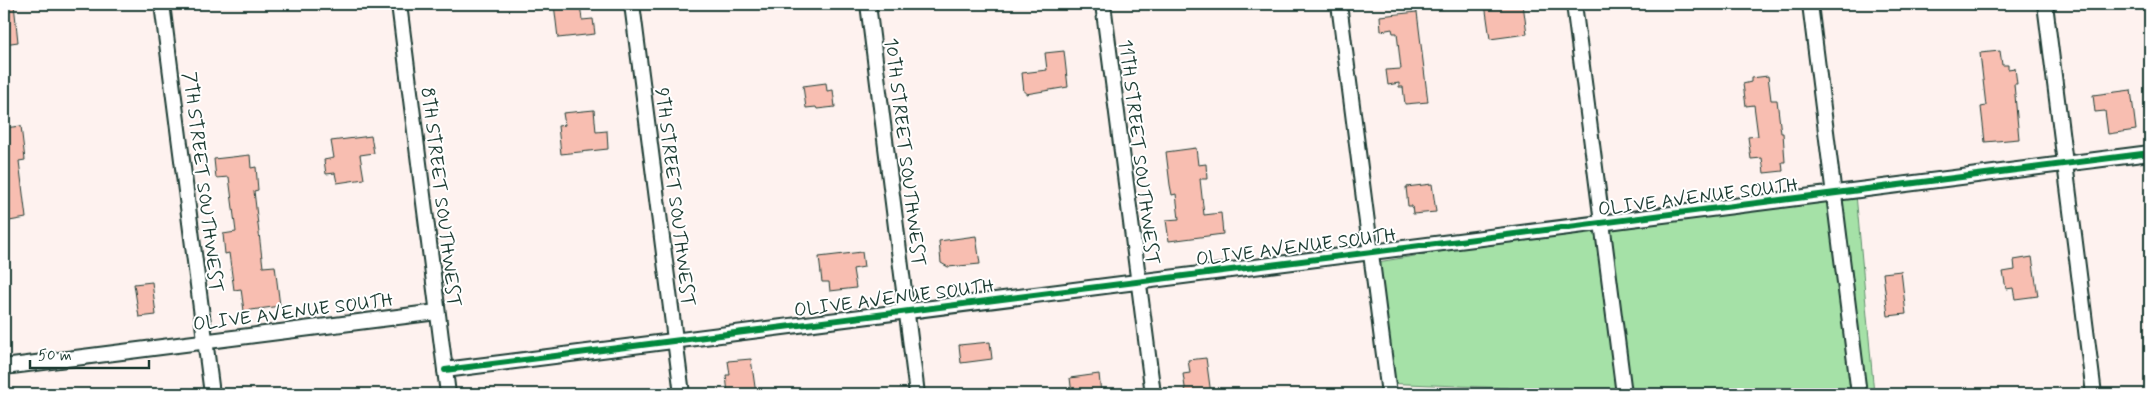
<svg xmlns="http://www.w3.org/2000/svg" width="2154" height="398" viewBox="0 0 2154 398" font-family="Mynerve,sans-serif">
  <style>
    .green { fill: #a5e1a7; stroke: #628f6e }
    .building { fill: #f8beb1; stroke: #1f3d34 }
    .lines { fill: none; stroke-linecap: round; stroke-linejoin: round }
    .minor-casing { stroke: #1f3d34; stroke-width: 18 }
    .minor { stroke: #fff; stroke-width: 14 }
    .cycleway-casing { stroke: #fff; stroke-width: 9 }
    .cycleway { stroke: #00873e; stroke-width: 6 }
    .labels { text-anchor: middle; stroke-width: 4; stroke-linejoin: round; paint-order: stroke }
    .street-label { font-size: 19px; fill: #1f3d34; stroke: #fff }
  </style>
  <rect width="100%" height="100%" fill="#fef2ef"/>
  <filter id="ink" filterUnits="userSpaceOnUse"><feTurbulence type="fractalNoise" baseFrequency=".02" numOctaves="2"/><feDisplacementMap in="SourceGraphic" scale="10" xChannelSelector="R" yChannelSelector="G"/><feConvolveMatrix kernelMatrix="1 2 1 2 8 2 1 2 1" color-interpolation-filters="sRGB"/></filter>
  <g filter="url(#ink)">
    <polygon class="green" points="1855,183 1874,394 1510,394 1509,388 1382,383 1366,264"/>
    <g class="building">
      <polygon points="4,4 14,4 18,42 4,44"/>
      <polygon points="554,4 580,4 582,20 593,19 595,34 558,38"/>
      <polygon points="1485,4 1523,4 1527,34 1490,39"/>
      <polygon points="1417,12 1428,102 1405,104 1403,87 1399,87 1399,83 1388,85 1386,70 1401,69 1397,33 1393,33 1392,29 1381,31 1380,16"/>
      <polygon points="1064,51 1068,87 1026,94 1026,92 1024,92 1022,73 1047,70 1045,53"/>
      <polygon points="2000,51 2002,65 2008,65 2008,69 2015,68 2017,84 2014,84 2019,139 1985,142 1981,107 1986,106 1980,53"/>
      <polygon points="1768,76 1771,100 1777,100 1781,133 1783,133 1785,162 1782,162 1783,171 1764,173 1762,158 1751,159 1748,137 1758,136 1754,105 1746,106 1743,84 1751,82 1751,78"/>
      <polygon points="826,83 827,91 833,90 835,107 817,109 816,107 806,108 803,86"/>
      <polygon points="2131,90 2136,130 2108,134 2105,111 2095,112 2093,95"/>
      <polygon points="594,110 596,132 607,131 608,149 561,154 558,126 565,125 563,113"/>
      <polygon points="21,126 25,160 19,161 26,218 4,222 4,128"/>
      <polygon points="371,136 374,153 360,155 364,179 337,183 335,173 326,174 324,160 334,158 331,141"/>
      <polygon points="1196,148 1198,165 1206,164 1207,179 1200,179 1204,215 1221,213 1223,234 1169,241 1166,220 1179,219 1176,194 1172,195 1170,185 1166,152"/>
      <polygon points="250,155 251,168 256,167 258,190 254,191 263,267 275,266 280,306 244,311 241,289 234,290 229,253 225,254 223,234 236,232 229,177 216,178 214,159"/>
      <polygon points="1432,184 1436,212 1413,214 1412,206 1408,206 1406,187"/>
      <polygon points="976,236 980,264 948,267 941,263 939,241"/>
      <polygon points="862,252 864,267 853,269 856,288 830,291 829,282 822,282 819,257"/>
      <polygon points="2032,257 2038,296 2015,299 2013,288 2006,289 2003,272 2015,270 2014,260"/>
      <polygon points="1901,271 1906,314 1888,316 1883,273"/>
      <polygon points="152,282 156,315 139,317 134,284"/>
      <polygon points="990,342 992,359 961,363 959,345"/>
      <polygon points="1206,358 1211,394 1186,394 1183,374 1190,373 1188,360"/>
      <polygon points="751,359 756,394 728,394 726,375 730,375 728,361"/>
      <polygon points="1099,374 1101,394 1072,394 1070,378"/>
    </g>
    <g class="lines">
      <g class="minor-casing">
        <g id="minor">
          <polyline points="162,4 212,394"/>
          <polyline points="399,4 448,394"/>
          <polyline points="632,4 682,394"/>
          <polyline points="868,4 917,394"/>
          <polyline points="1103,4 1153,394"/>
          <polyline points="1339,4 1389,394"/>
          <polyline points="1574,4 1624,394"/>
          <polyline points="1810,4 1859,394"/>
          <polyline points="2045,4 2094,394"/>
          <polyline points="4,367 437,312"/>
          <polyline points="445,370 2150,153"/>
        </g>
      </g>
      <use href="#minor" class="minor"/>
      <g class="cycleway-casing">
        <polyline id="cycleway" points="445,370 2150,153"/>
      </g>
      <use href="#cycleway" class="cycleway"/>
    </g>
  </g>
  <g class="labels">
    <g class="street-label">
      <text transform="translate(906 152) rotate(83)" y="7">10TH STREET SOUTHWEST</text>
      <text transform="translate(1140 152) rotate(83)" y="7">11TH STREET SOUTHWEST</text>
      <text transform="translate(204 182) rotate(83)" y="7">7TH STREET SOUTHWEST</text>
      <text transform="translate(1698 196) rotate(-7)" y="7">OLIVE AVENUE SOUTH</text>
      <text transform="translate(442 197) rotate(83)" y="7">8TH STREET SOUTHWEST</text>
      <text transform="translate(676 197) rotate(83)" y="7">9TH STREET SOUTHWEST</text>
      <text transform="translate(1296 246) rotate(-7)" y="7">OLIVE AVENUE SOUTH</text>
      <text transform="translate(894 297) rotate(-7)" y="7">OLIVE AVENUE SOUTH</text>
      <text transform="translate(293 311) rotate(-7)" y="7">OLIVE AVENUE SOUTH</text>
    </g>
  </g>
  <rect width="2154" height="398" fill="none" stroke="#fff" stroke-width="20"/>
  <rect x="10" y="10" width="2134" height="378" fill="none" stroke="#1f3d34" stroke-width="2" filter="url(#ink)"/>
  <path d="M30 360v8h119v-8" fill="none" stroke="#1f3d34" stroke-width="2.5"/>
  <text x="38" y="360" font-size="15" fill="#1f3d34" stroke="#ffffff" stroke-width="4" paint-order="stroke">50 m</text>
</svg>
